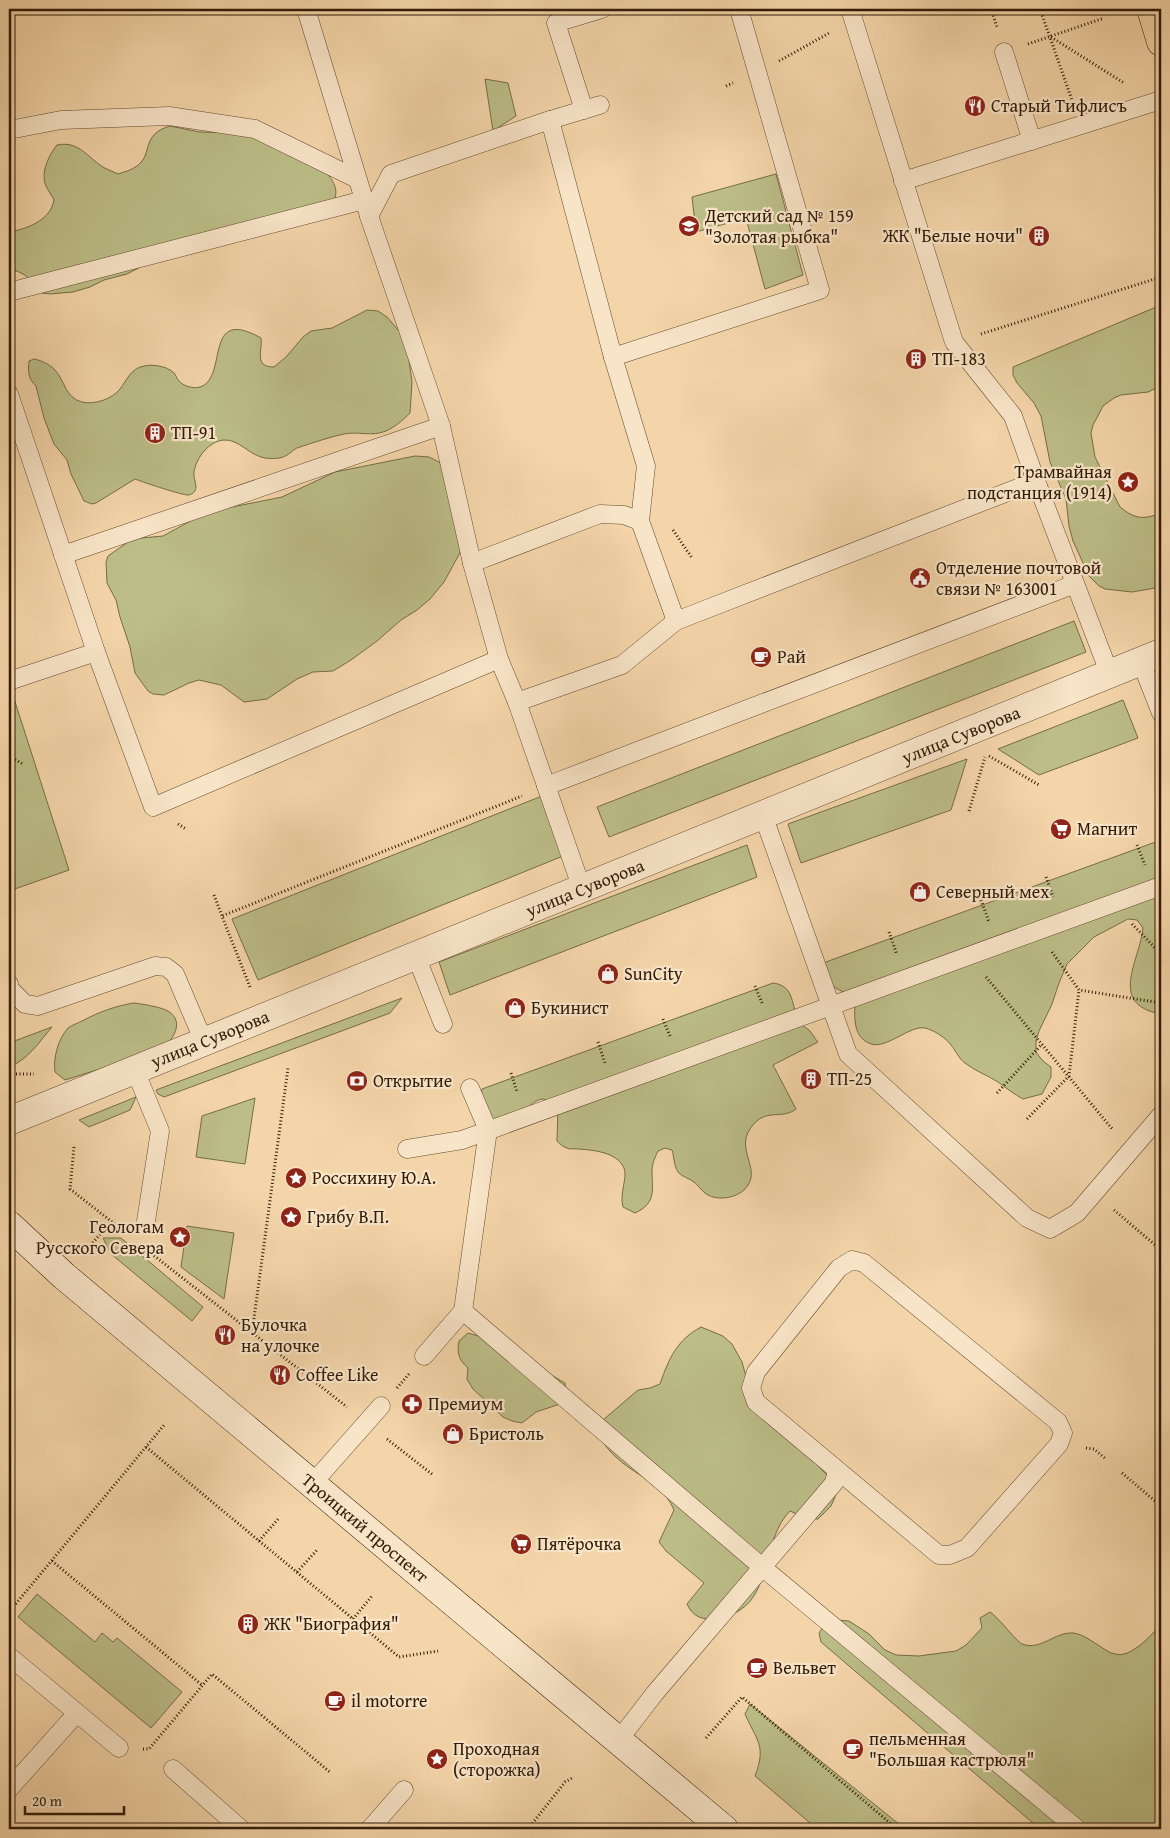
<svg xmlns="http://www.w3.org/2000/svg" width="1170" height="1838" viewBox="0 0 1170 1838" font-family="'Gentium Book Plus',serif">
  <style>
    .green { fill: #bcbd87; stroke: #766c47 }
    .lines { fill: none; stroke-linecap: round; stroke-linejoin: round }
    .service-casing { stroke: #624a30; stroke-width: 19 }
    .minor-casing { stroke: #624a30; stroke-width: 29 }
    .secondary-casing { stroke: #311b07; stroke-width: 29 }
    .primary-casing { stroke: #311b07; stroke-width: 29 }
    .path { stroke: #311b07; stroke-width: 3; stroke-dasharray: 1 2.5; stroke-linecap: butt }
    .service { stroke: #f8e4c7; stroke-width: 18 }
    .minor { stroke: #f8e4c7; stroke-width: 28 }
    .secondary { stroke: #f8e4c7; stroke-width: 28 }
    .primary { stroke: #f4d5a9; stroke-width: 28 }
    .labels { text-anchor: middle; stroke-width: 4.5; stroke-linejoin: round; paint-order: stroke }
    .poi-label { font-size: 18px; fill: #311b07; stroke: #f8e4c7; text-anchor: start }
    .street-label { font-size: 18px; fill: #311b07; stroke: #f8e4c7 }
  </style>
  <rect width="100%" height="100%" fill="#f4d5a9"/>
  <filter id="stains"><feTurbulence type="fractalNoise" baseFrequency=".004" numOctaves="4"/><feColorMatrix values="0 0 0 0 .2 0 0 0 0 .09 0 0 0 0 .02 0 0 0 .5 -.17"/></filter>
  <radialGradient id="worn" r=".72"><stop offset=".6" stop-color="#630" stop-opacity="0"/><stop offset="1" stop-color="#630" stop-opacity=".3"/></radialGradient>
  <g class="green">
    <polygon points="485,79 508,83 516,116 493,131"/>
    <path d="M170,126L200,132L240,133L249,135L324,169C333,181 340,189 333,203L156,259L127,274L104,280L90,287L73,292L50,294L42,293L25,275L17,271L9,273V232C27,229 51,220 54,200C52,195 48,191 46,186C40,173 49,155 57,145C77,141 85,154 100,165C105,169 112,171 118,174C124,172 132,170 137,166C154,153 140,135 170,126Z"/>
    <polygon points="776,174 803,275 765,289 746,218 696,232 692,197"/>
    <path d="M1161,305V386L1148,392L1121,395L1114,398L1103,406L1093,425L1091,433L1095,457L1120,507C1135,519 1143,520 1161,513V587L1132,592L1105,589L1099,586L1089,576L1073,541L1069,526L1066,499L1050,462L1041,416L1034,403L1017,383L1013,375V367Z"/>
    <path d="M367,310L378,311L387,317L406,339L412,382L410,413C403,420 395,427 386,431C372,437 359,431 344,434C330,437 315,442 300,447C295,448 292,452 287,455C281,459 272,459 265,458C250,456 239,439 224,440C209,441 196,458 194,472C193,477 196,482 196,487C196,491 193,494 189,495C184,496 143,482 135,479L96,503L92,504L84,501L71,474L67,460L54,444L44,418L36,386C28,379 28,371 29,361L34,359C40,360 49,364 54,369C65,380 65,398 82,402C95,405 112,399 120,389C127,380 131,368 144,366C152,364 166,366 173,372C176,374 176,378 179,381C183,386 193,389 200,387C229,378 202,305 261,338C263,350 253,367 274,367L286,357L303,337L311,331L332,328Z"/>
    <polygon points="415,456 429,457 441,463 462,549 444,582 430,599 417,610 401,620 377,641 351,660 333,671 313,672 297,679 267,699 244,702 221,685 199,680 189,683 164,695 153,694 148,691 135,673 130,647 120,617 116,600 107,583 106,562 108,556 128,542 141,538 163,536 207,512 282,497 335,472"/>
    <polygon points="1074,621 1086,652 609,837 597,807"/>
    <polygon points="9,683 69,870 9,891"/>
    <polygon points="1123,700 1138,738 1039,775 998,749"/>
    <polygon points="967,759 951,810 801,863 788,824"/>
    <polygon points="542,796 563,856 258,980 232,919"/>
    <path d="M1161,840V1014C1107,1004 1140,961 1143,928L1137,920L1128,919L1094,937L1067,964L1059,983L1052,1004L1039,1031L1036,1041V1052L1043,1061L1051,1067V1077L1042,1094L1023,1099C1014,1094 1006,1088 998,1082C987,1075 975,1071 965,1063C959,1059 956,1051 951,1045C946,1038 934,1030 925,1028C910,1025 887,1049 871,1044C851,1037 855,1014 855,997C848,993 835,990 830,983C826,978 825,969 823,963Z"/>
    <polygon points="747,845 757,877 450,995 439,962"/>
    <path d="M773,983C796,986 790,1006 800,1022C802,1026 805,1027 809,1030C812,1033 815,1039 818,1042L773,1065L796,1109C781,1121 765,1106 750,1129C735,1151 764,1171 744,1190C734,1199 715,1201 705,1193C701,1190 698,1185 694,1182C689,1178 682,1177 678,1172C674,1166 674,1156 672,1150L665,1148L658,1151C655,1157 652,1164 652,1171C652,1189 657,1203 635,1213L623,1207C619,1193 628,1178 624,1168C617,1152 593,1150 578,1149C574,1148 570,1150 567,1148C563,1147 560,1144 557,1141L558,1110C554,1106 549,1099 542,1099C535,1100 530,1106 524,1110C513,1116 503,1120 490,1120L481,1098L482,1089Z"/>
    <polygon points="402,998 390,1013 164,1097 158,1094 156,1090"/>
    <path d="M134,1003C142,1004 161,1007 168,1011C186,1022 172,1042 160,1050L65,1080L55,1072C53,1058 58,1039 68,1028C72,1025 78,1023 82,1021C99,1012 115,1006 134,1003Z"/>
    <path d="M52,1027C39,1042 28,1060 9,1067V1043Z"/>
    <polygon points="136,1097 130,1110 89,1127 79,1120"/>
    <polygon points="255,1098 245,1164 196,1157 202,1116"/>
    <polygon points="187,1226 234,1233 224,1299 181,1267"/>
    <polygon points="103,1238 121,1238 203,1307 192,1321 111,1254"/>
    <path d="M701,1327L723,1336L732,1344L742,1362L748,1384L822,1470L830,1478L835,1497L831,1506L818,1519H808L790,1511C763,1538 771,1591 740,1610C734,1615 722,1616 714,1618C701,1621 692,1615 687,1604L704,1583L666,1551L659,1542L674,1510C660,1474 609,1471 596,1426L638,1390L650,1388L660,1384C669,1358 677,1340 701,1327Z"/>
    <path d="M468,1333L491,1340L565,1383L566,1394L563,1403L536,1412L522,1423L512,1421L503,1417L473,1389L467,1379L468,1368C458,1359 457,1353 459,1341Z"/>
    <polygon points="37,1594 95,1642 102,1633 113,1642 117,1638 182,1692 151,1728 18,1617"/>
    <path d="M990,1612C999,1618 1017,1642 1022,1644C1041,1651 1054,1632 1073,1633C1082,1634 1090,1640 1098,1645C1103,1648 1109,1653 1115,1654C1130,1659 1152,1635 1161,1624V1829H1040L821,1642L819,1633L826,1623L837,1620L849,1621L869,1634L885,1650L896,1655L919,1656L956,1651L966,1645L982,1628L980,1618Z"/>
    <path d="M750,1704L905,1829H817L755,1776C767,1745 756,1740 745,1714Z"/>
  </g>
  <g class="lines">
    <g class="service-casing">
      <g id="service">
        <polyline points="306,9 369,216 441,426 472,563 499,659 517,702 582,889"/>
        <polyline points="850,9 954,342 1013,416 1036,481 1110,675"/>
        <polyline points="1004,52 1032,141"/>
        <polyline points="584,110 556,23 602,9"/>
        <polyline points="550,120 613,357 646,466 640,521"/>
        <polyline points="9,130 61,120 169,116 255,129 357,179"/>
        <polyline points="903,181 1161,100"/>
        <polyline points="369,216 391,174 550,120 600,105"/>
        <polyline points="9,292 364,200"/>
        <polyline points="613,357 820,290 739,9"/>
        <polyline points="9,394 96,652 153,807 499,659"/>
        <polyline points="63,555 441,426"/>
        <polyline points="472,563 600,514 624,515 640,521 676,621 1036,481"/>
        <polyline points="1141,662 1161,713"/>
        <polyline points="9,681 96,652"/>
        <polyline points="517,702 622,665 676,621"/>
        <polyline points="546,786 1075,584"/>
        <polyline points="763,815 848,1054 1027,1218 1050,1229 1077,1213 1161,1115"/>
        <polyline points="416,956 443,1024"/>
        <polyline points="9,984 10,989 25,1004 38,1006 155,966 166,967 175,974 204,1042"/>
        <polyline points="135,1070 160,1131 146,1221"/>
        <polyline points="407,1149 462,1140 1161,886"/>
        <polygon points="852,1260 864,1263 1058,1422 1063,1433 1059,1444 967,1548 950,1555 939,1555 756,1402 751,1388 756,1372 839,1268"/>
        <polyline points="463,1311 762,1567 1076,1828"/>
        <polyline points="424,1356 463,1311 488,1130 470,1088"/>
        <polyline points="312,1484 381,1406"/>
        <polyline points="9,1656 119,1748"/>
        <polyline points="618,1741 655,1693 834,1483 837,1471"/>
        <polyline points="173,1769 241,1829"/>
        <polyline points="9,1789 77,1713"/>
        <polyline points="370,1829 404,1790"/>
      </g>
    </g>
    <g class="minor-casing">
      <polyline id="minor" points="9,1121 1161,653"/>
    </g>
    <g class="secondary-casing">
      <polyline id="secondary" points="9,1225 64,1276 724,1829"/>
    </g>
    <g class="primary-casing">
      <polyline id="primary" points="1151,9 1161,42"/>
    </g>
    <g class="path">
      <polyline points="991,9 997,27"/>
      <polyline points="1040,9 1072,100"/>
      <polyline points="1051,37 1124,83"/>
      <polyline points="1028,44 1104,18"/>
      <polyline points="779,61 831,32"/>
      <polyline points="726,86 733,83"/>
      <polyline points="981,334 1161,277"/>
      <polyline points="673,530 692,558"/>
      <polyline points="9,756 23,764"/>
      <polyline points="989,756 1039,785"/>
      <polyline points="969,811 985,757"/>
      <polyline points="178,824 186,829"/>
      <polyline points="1137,845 1145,865"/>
      <polyline points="1046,877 1053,897"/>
      <polyline points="214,895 222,916"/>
      <polyline points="981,900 989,922"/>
      <polyline points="1132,924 1161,954"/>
      <polyline points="889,932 897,955"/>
      <polyline points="1052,952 1079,990 1161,1003"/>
      <polyline points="986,977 1113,1130"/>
      <polyline points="755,986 762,1003"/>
      <polyline points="250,987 222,916 522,796"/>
      <polyline points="663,1019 670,1036"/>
      <polyline points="598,1042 605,1063"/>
      <polyline points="511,1073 517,1092"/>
      <polyline points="9,1074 34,1074"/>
      <polyline points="997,1093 1042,1044"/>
      <polyline points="1027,1119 1069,1076 1079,990"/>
      <polyline points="74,1147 70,1189 121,1229"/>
      <polyline points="1114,1210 1161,1250"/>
      <polyline points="143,1247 347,1407"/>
      <polyline points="88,1248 111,1222"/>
      <polyline points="252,1333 288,1068"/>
      <polyline points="397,1388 409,1374"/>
      <polyline points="387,1439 433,1475"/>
      <polyline points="146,1447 399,1657 438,1651"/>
      <polyline points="1086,1448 1094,1449 1106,1459"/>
      <polyline points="1122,1473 1161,1506"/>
      <polyline points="259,1541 279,1518"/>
      <polyline points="52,1561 202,1685"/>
      <polyline points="297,1572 317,1550"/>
      <polyline points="9,1612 165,1424"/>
      <polyline points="353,1619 372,1596"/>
      <polyline points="706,1738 742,1697 897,1829"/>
      <polyline points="143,1749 149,1749 212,1674 331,1773"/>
      <polyline points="528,1829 565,1782 574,1777"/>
    </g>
    <use href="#service" class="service"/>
    <use href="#minor" class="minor"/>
    <use href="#secondary" class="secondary"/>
    <use href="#primary" class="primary"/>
  </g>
  <defs>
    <g id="restaurant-disc" transform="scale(1.125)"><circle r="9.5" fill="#8f2418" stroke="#f8e4c7"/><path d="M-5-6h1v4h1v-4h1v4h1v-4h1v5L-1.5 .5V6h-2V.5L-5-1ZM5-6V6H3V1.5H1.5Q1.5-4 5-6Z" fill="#fff"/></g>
    <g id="school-disc" transform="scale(1.125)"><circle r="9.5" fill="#8f2418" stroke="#f8e4c7"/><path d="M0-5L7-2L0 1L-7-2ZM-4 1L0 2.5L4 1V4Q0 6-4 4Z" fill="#fff"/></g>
    <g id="building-disc" transform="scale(1.125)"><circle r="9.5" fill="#8f2418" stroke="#f8e4c7"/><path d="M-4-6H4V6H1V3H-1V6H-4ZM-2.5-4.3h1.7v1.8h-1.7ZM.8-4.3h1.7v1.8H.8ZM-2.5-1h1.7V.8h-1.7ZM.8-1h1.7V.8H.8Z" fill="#fff"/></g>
    <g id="sight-disc" transform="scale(1.125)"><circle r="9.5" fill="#8f2418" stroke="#f8e4c7"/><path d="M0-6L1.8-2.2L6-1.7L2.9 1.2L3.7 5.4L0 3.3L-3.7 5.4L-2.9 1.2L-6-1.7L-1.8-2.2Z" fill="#fff"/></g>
    <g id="civic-disc" transform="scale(1.125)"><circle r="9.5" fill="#8f2418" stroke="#f8e4c7"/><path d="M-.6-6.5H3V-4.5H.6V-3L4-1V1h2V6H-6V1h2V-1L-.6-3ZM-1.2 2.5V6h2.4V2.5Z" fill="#fff"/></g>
    <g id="cafe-disc" transform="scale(1.125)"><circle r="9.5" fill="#8f2418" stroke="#f8e4c7"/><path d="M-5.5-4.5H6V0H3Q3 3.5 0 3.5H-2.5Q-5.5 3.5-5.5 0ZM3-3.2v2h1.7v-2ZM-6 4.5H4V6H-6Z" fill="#fff"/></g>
    <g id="supermarket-disc" transform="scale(1.125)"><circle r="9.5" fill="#8f2418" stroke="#f8e4c7"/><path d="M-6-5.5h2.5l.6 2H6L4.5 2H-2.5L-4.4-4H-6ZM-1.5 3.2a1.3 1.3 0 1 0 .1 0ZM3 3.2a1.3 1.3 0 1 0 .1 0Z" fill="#fff"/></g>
    <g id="shop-disc" transform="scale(1.125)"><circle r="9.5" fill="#8f2418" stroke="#f8e4c7"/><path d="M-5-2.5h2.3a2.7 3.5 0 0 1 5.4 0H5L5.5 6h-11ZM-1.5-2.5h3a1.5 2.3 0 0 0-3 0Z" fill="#fff"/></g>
    <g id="bank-disc" transform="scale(1.125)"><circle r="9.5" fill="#8f2418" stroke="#f8e4c7"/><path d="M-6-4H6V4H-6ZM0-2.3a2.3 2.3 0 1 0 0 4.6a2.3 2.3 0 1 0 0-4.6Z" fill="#fff"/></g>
    <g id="pharmacy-disc" transform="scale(1.125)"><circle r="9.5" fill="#8f2418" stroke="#f8e4c7"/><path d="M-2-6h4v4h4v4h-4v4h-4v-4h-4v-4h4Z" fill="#fff"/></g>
  </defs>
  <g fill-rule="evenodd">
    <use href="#restaurant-disc" x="975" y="106"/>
    <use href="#school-disc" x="689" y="226"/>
    <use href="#building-disc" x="1039" y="236"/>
    <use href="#building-disc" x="916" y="359"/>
    <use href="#building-disc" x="155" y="433"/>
    <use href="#sight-disc" x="1128" y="482"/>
    <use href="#civic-disc" x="920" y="578"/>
    <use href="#cafe-disc" x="761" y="657"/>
    <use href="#supermarket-disc" x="1061" y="829"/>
    <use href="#shop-disc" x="920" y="892"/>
    <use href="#shop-disc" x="608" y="974"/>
    <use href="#shop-disc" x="515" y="1008"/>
    <use href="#building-disc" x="811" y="1079"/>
    <use href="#bank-disc" x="357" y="1081"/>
    <use href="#sight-disc" x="296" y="1178"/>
    <use href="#sight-disc" x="291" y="1217"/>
    <use href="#sight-disc" x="180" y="1237"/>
    <use href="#restaurant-disc" x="225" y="1335"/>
    <use href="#restaurant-disc" x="280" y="1375"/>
    <use href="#pharmacy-disc" x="412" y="1404"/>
    <use href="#shop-disc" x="453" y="1434"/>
    <use href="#supermarket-disc" x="521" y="1544"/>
    <use href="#building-disc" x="248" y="1624"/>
    <use href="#cafe-disc" x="757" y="1668"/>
    <use href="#cafe-disc" x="335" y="1701"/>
    <use href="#cafe-disc" x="853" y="1749"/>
    <use href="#sight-disc" x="437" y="1759"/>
  </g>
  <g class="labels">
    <g class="poi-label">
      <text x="991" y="112">Старый Тифлисъ</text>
      <text x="705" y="222">Детский сад № 159<tspan x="705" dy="21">"Золотая рыбка"</tspan></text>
      <text x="1023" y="242" text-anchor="end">ЖК "Белые ночи"</text>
      <text x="932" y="365">ТП-183</text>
      <text x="171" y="439">ТП-91</text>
      <text x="1112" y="478" text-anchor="end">Трамвайная<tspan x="1112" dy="21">подстанция (1914)</tspan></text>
      <text x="936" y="574">Отделение почтовой<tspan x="936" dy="21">связи № 163001</tspan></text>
      <text x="777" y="663">Рай</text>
      <text x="1077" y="835">Магнит</text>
      <text x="936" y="898">Северный мех</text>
      <text x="624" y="980">SunCity</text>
      <text x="531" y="1014">Букинист</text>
      <text x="827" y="1085">ТП-25</text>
      <text x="373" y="1087">Открытие</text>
      <text x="312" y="1184">Россихину Ю.А.</text>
      <text x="307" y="1223">Грибу В.П.</text>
      <text x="164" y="1233" text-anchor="end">Геологам<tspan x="164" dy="21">Русского Севера</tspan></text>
      <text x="241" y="1331">Булочка<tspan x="241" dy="21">на улочке</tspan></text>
      <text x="296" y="1381">Coffee Like</text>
      <text x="428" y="1410">Премиум</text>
      <text x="469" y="1440">Бристоль</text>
      <text x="537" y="1550">Пятёрочка</text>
      <text x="264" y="1630">ЖК "Биография"</text>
      <text x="773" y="1674">Вельвет</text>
      <text x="351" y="1707">il motorre</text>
      <text x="869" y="1745">пельменная<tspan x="869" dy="21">"Большая кастрюля"</tspan></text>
      <text x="453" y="1755">Проходная<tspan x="453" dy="21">(сторожка)</tspan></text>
    </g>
    <g class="street-label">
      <text transform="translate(961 735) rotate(-22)" y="6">улица Суворова</text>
      <text transform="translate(585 888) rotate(-22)" y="6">улица Суворова</text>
      <text transform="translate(210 1039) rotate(-22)" y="6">улица Суворова</text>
      <text transform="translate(365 1528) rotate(40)" y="6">Троицкий проспект</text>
    </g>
  </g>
  <rect width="1170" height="1838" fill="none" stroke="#f4d5a9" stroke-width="30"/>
  <rect x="10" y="10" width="1150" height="1818" fill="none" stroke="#311b07" stroke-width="2.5"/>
  <rect x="15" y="15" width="1140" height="1808" fill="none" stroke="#311b07"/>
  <path d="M25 1806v8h99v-8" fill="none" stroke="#311b07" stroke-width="2.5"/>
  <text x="32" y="1806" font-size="15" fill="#311b07" stroke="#f8e4c7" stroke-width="4" paint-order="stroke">20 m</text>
  <rect width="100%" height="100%" filter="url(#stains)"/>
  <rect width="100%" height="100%" fill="url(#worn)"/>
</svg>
